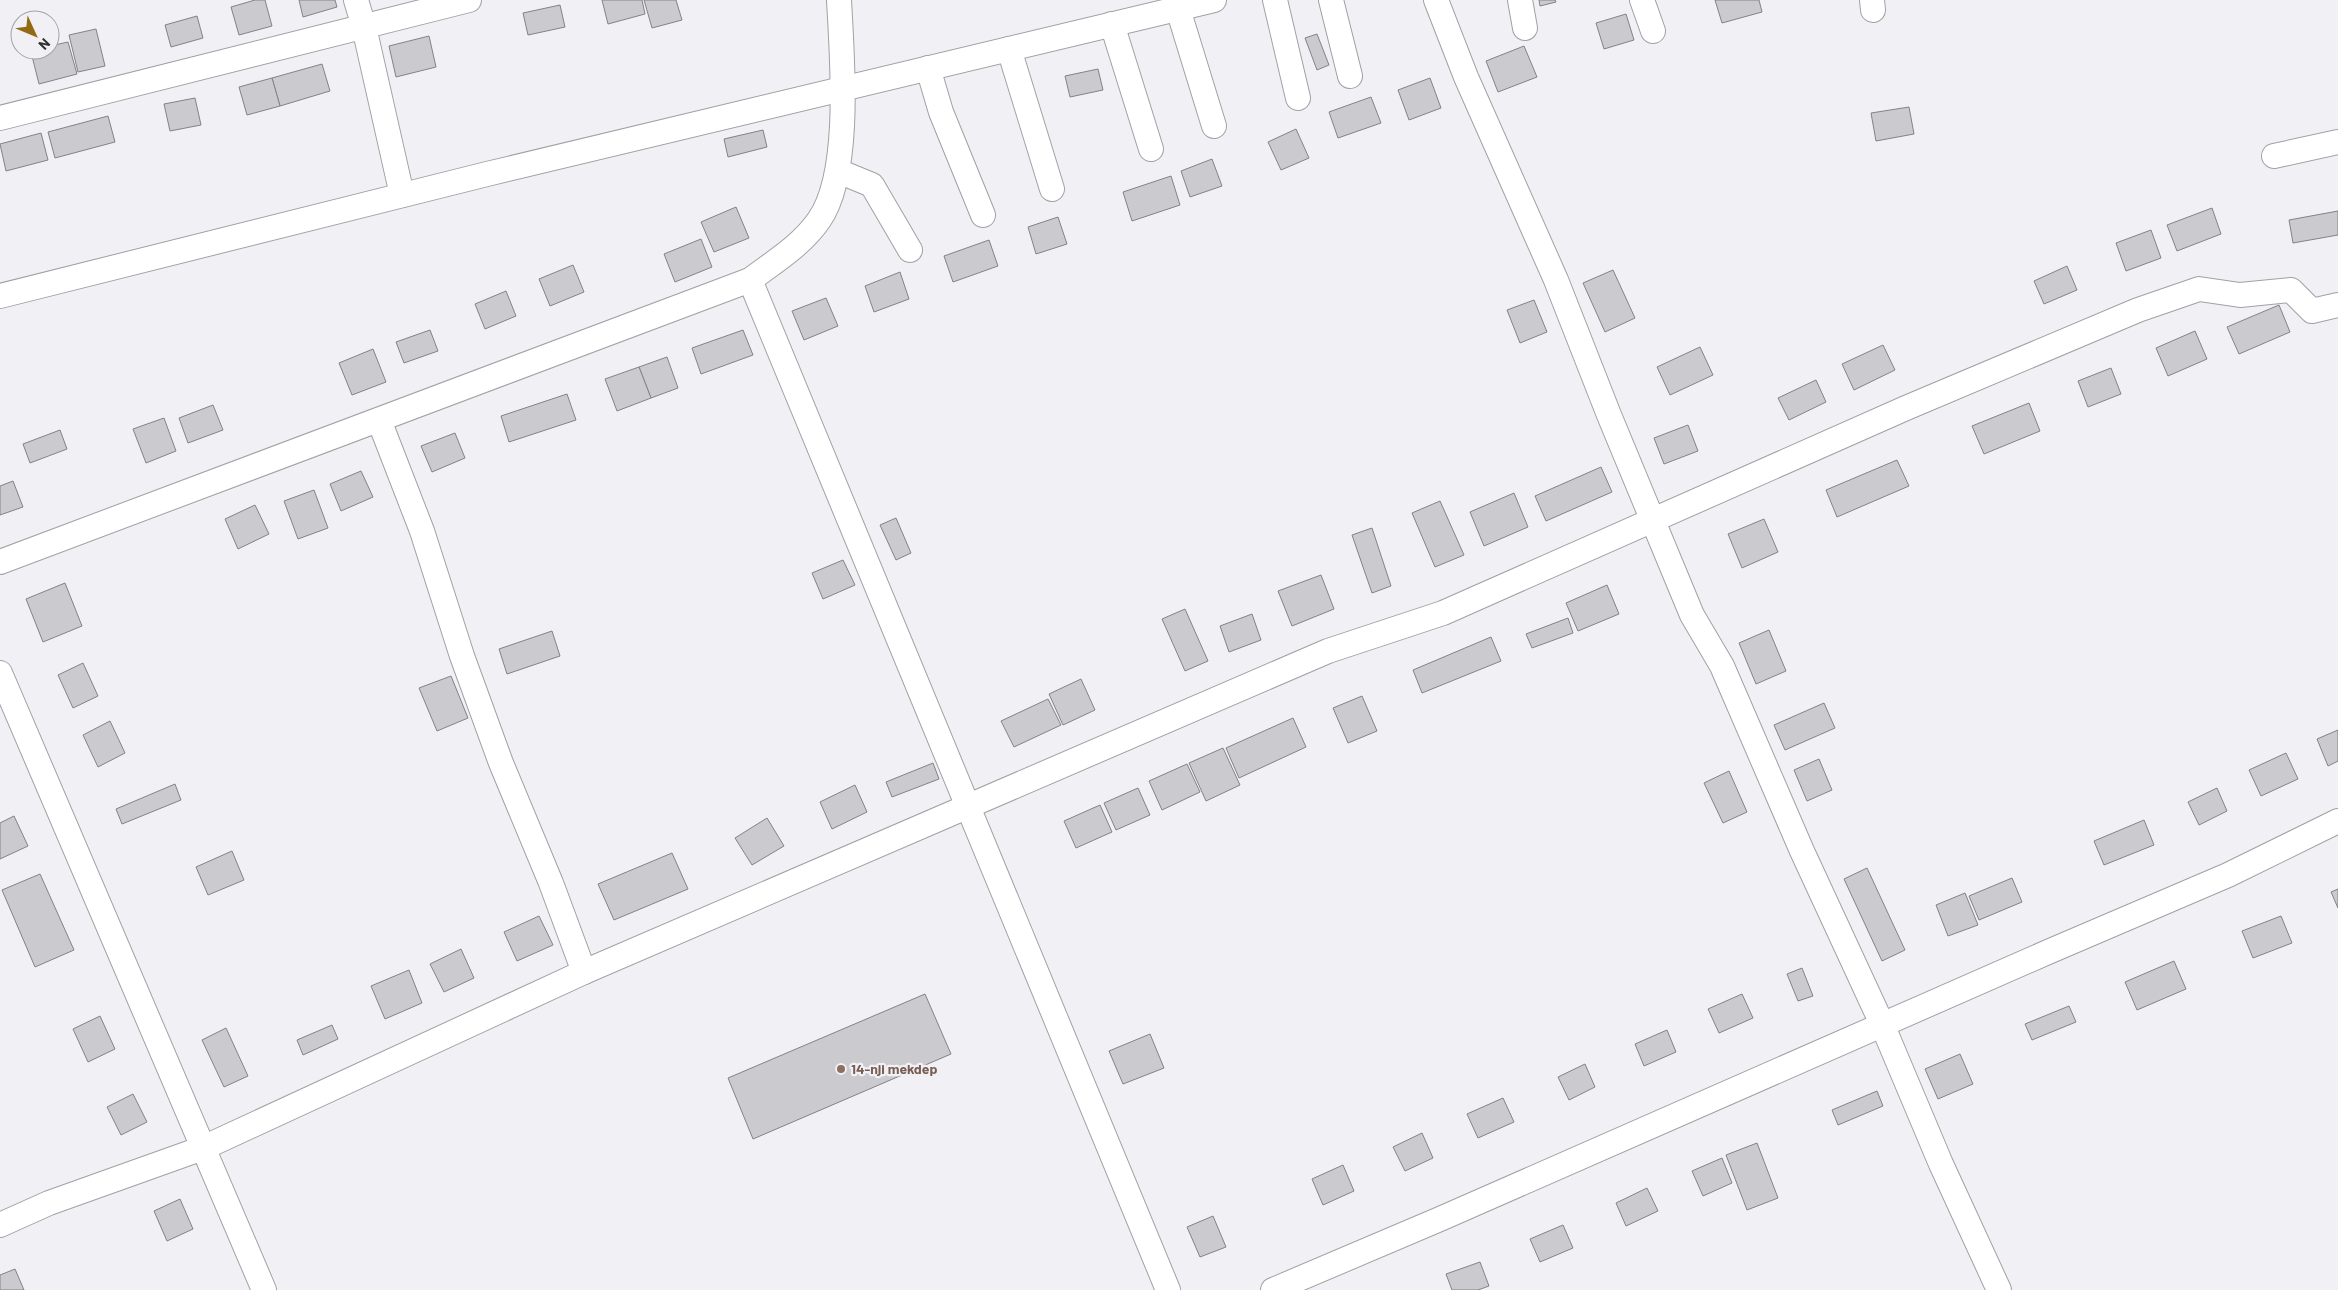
<svg xmlns="http://www.w3.org/2000/svg" width="2338" height="1290" viewBox="0 0 2338 1290" font-family="Barlow,sans-serif">
  <style>
    .building { fill: #cbcacf; stroke: #838287 }
    .lines { fill: none; stroke-linecap: round; stroke-linejoin: round }
    .minor-casing { stroke: #a1a0a5; stroke-width: 26 }
    .minor { stroke: #fff; stroke-width: 24 }
    .education-dot { fill: #8d6e63; stroke: #f0f0f5; stroke-width: 2 }
    .labels { text-anchor: middle; stroke-width: 4.5; stroke-linejoin: round; paint-order: stroke }
    .education-label { font-size: 14px; font-weight: bold; fill: #785e54; stroke: #f0f0f5; text-anchor: start }
  </style>
  <rect width="100%" height="100%" fill="#f0f0f5"/>
  <g class="building">
    <polygon points="255,0 265,0 272,26 239,35 231,7"/>
    <polygon points="299,0 335,0 337,7 303,17"/>
    <polygon points="602,0 642,0 645,14 608,24"/>
    <polygon points="644,0 676,0 682,20 652,28"/>
    <polygon points="1539,0 1555,0 1556,2 1540,6"/>
    <polygon points="1715,0 1759,0 1762,12 1722,23"/>
    <polygon points="560,5 565,27 528,35 523,13"/>
    <polygon points="1626,14 1634,40 1604,49 1596,23"/>
    <polygon points="197,16 203,38 171,47 165,25"/>
    <polygon points="96,29 105,66 78,72 69,35"/>
    <polygon points="1317,34 1329,65 1317,70 1305,38"/>
    <polygon points="429,36 436,67 396,77 389,46"/>
    <polygon points="68,42 77,74 39,84 31,52 50,50 50,46"/>
    <polygon points="1524,46 1537,77 1498,92 1486,61"/>
    <polygon points="322,64 330,91 280,106 272,78"/>
    <polygon points="1098,69 1103,90 1070,97 1065,76"/>
    <polygon points="272,78 280,106 247,115 239,87"/>
    <polygon points="1430,78 1441,108 1409,120 1398,90"/>
    <polygon points="1371,97 1381,123 1338,138 1329,112"/>
    <polygon points="195,98 201,125 170,131 164,104"/>
    <polygon points="1909,107 1914,134 1876,141 1871,113"/>
    <polygon points="108,116 115,142 55,158 48,132"/>
    <polygon points="1296,129 1309,158 1281,170 1268,142"/>
    <polygon points="763,130 767,147 728,157 724,139"/>
    <polygon points="41,133 48,160 6,171 0,144"/>
    <polygon points="1212,159 1222,186 1190,197 1181,171"/>
    <polygon points="1171,176 1180,205 1132,221 1123,192"/>
    <polygon points="736,207 749,238 714,252 701,222"/>
    <polygon points="2212,208 2221,234 2177,251 2167,225"/>
    <polygon points="2338,211 2338,235 2293,243 2289,220"/>
    <polygon points="1058,217 1067,244 1036,254 1028,227"/>
    <polygon points="2151,230 2161,258 2126,271 2116,243"/>
    <polygon points="701,239 712,267 675,282 664,254"/>
    <polygon points="989,240 998,266 953,282 944,256"/>
    <polygon points="573,265 584,292 550,306 539,279"/>
    <polygon points="2067,266 2077,290 2044,304 2034,281"/>
    <polygon points="1613,270 1635,318 1605,332 1583,283"/>
    <polygon points="900,272 909,299 874,312 865,286"/>
    <polygon points="506,291 516,316 485,329 475,304"/>
    <polygon points="826,298 838,326 804,340 792,311"/>
    <polygon points="1534,300 1547,332 1520,343 1507,310"/>
    <polygon points="2279,305 2290,332 2239,354 2227,327"/>
    <polygon points="430,330 438,351 404,363 396,342"/>
    <polygon points="743,330 753,355 701,374 692,348"/>
    <polygon points="2195,331 2207,359 2168,376 2156,348"/>
    <polygon points="1883,345 1895,370 1854,390 1842,364"/>
    <polygon points="1700,347 1713,375 1670,395 1657,367"/>
    <polygon points="373,349 386,382 352,395 339,363"/>
    <polygon points="667,357 678,388 651,398 639,367"/>
    <polygon points="639,367 651,398 617,411 605,379"/>
    <polygon points="2111,368 2121,394 2088,407 2078,381"/>
    <polygon points="1816,380 1826,402 1789,420 1778,398"/>
    <polygon points="567,394 576,420 509,442 501,416"/>
    <polygon points="2029,403 2040,431 1984,454 1972,426"/>
    <polygon points="213,405 223,430 188,443 179,418"/>
    <polygon points="164,418 176,451 146,463 133,429"/>
    <polygon points="1688,425 1698,451 1664,464 1654,438"/>
    <polygon points="60,430 67,449 30,463 23,444"/>
    <polygon points="455,433 465,458 432,472 421,446"/>
    <polygon points="1897,460 1909,486 1837,517 1826,490"/>
    <polygon points="1601,467 1612,492 1546,521 1535,496"/>
    <polygon points="361,471 373,497 341,511 330,484"/>
    <polygon points="13,481 23,507 0,515 0,486"/>
    <polygon points="314,490 328,528 298,539 284,501"/>
    <polygon points="1514,493 1528,527 1484,546 1470,512"/>
    <polygon points="1440,501 1464,555 1435,567 1412,513"/>
    <polygon points="255,505 269,534 238,549 225,519"/>
    <polygon points="896,518 911,553 896,560 880,525"/>
    <polygon points="1764,519 1778,552 1742,568 1728,534"/>
    <polygon points="1372,528 1391,586 1372,593 1352,535"/>
    <polygon points="843,560 855,585 823,599 812,573"/>
    <polygon points="1321,575 1334,609 1292,626 1278,591"/>
    <polygon points="65,583 82,626 43,642 26,599"/>
    <polygon points="1607,585 1619,614 1578,631 1566,603"/>
    <polygon points="1185,609 1208,661 1185,671 1162,619"/>
    <polygon points="1252,614 1261,640 1229,652 1220,626"/>
    <polygon points="1568,618 1573,633 1532,648 1526,634"/>
    <polygon points="1769,630 1786,671 1756,684 1739,643"/>
    <polygon points="552,631 560,656 507,674 499,649"/>
    <polygon points="1491,637 1501,661 1422,693 1413,670"/>
    <polygon points="83,663 98,696 73,708 58,675"/>
    <polygon points="451,676 468,718 437,731 419,688"/>
    <polygon points="1081,679 1095,710 1063,725 1049,694"/>
    <polygon points="1362,696 1377,731 1348,743 1333,708"/>
    <polygon points="1048,699 1061,725 1014,747 1001,721"/>
    <polygon points="1824,703 1835,728 1785,750 1774,725"/>
    <polygon points="1293,718 1306,747 1239,778 1226,748"/>
    <polygon points="110,721 125,753 98,767 83,735"/>
    <polygon points="2338,730 2338,761 2328,766 2317,739"/>
    <polygon points="1223,748 1240,785 1206,801 1189,763"/>
    <polygon points="2286,753 2298,779 2261,796 2249,770"/>
    <polygon points="1819,759 1832,790 1807,801 1794,770"/>
    <polygon points="933,763 939,779 892,797 886,782"/>
    <polygon points="1187,764 1200,792 1162,810 1149,781"/>
    <polygon points="1729,771 1747,812 1723,823 1704,783"/>
    <polygon points="175,784 181,800 122,824 116,809"/>
    <polygon points="855,785 867,812 832,829 820,802"/>
    <polygon points="1138,788 1150,815 1116,830 1104,803"/>
    <polygon points="2217,788 2227,811 2199,825 2188,802"/>
    <polygon points="1100,805 1112,832 1076,848 1064,821"/>
    <polygon points="14,816 28,846 0,859 0,823"/>
    <polygon points="767,818 784,846 752,865 735,838"/>
    <polygon points="2144,820 2154,845 2104,865 2094,841"/>
    <polygon points="232,851 244,880 208,895 196,867"/>
    <polygon points="672,853 688,889 614,920 598,884"/>
    <polygon points="1867,868 1905,950 1882,961 1844,879"/>
    <polygon points="40,874 74,950 35,967 2,890"/>
    <polygon points="2012,878 2022,902 1979,920 1969,896"/>
    <polygon points="2338,889 2338,908 2331,892"/>
    <polygon points="1965,893 1978,925 1948,936 1936,905"/>
    <polygon points="539,916 553,945 517,961 504,932"/>
    <polygon points="2281,916 2292,943 2253,958 2242,931"/>
    <polygon points="461,949 474,978 444,992 430,964"/>
    <polygon points="2174,961 2186,989 2137,1010 2125,982"/>
    <polygon points="1802,968 1813,996 1798,1001 1787,974"/>
    <polygon points="409,970 422,1003 385,1019 371,986"/>
    <polygon points="925,994 951,1054 753,1139 728,1078"/>
    <polygon points="1742,994 1753,1018 1719,1033 1708,1009"/>
    <polygon points="2069,1006 2076,1022 2032,1040 2025,1024"/>
    <polygon points="100,1016 115,1049 88,1062 73,1029"/>
    <polygon points="332,1025 338,1039 303,1055 297,1040"/>
    <polygon points="226,1028 248,1076 224,1087 202,1040"/>
    <polygon points="1667,1030 1676,1052 1644,1066 1635,1044"/>
    <polygon points="1150,1034 1164,1068 1123,1084 1109,1051"/>
    <polygon points="1960,1054 1973,1084 1938,1099 1925,1069"/>
    <polygon points="1585,1064 1595,1087 1569,1100 1558,1077"/>
    <polygon points="1877,1091 1883,1106 1838,1125 1832,1110"/>
    <polygon points="133,1094 147,1122 121,1135 107,1107"/>
    <polygon points="1503,1098 1514,1122 1478,1138 1467,1114"/>
    <polygon points="1422,1133 1433,1158 1405,1171 1393,1147"/>
    <polygon points="1757,1143 1778,1198 1747,1210 1726,1155"/>
    <polygon points="1722,1158 1732,1183 1703,1196 1692,1171"/>
    <polygon points="1343,1165 1354,1191 1323,1205 1312,1179"/>
    <polygon points="1647,1188 1658,1211 1626,1226 1616,1203"/>
    <polygon points="180,1199 193,1229 167,1241 154,1211"/>
    <polygon points="1213,1216 1226,1247 1200,1257 1187,1227"/>
    <polygon points="1563,1225 1573,1248 1540,1262 1530,1239"/>
    <polygon points="1480,1262 1489,1286 1478,1290 1452,1290 1446,1274"/>
    <polygon points="15,1269 24,1290 0,1290 0,1275"/>
  </g>
  <g class="lines">
    <g class="minor-casing">
      <g id="minor">
        <polyline points="356,0 364,27 402,195"/>
        <polyline points="1275,0 1298,98"/>
        <polyline points="1331,0 1350,76"/>
        <polyline points="1436,0 1466,77 1556,280 1609,415 1692,615 1722,666 1802,851 1882,1024 1941,1164 1999,1290"/>
        <polyline points="1520,0 1525,28"/>
        <polyline points="1642,0 1653,31"/>
        <polyline points="1872,0 1873,10"/>
        <polyline points="1178,9 1214,126"/>
        <polyline points="1112,24 1151,149"/>
        <polyline points="1009,49 1052,189"/>
        <polyline points="928,68 941,112 983,215"/>
        <polyline points="0,118 469,0"/>
        <polyline points="2274,156 2338,142"/>
        <polyline points="838,171 872,185 910,250"/>
        <polyline points="750,280 1168,1290"/>
        <polyline points="0,296 487,174 1214,0"/>
        <polyline points="379,420 422,531 462,656 501,763 551,883 584,972"/>
        <path d="M0,562L750,280C774,262 802,245 819,220C852,173 842,58 839,0"/>
        <polyline points="0,673 264,1290"/>
        <polyline points="0,1225 49,1203 203,1148 584,972 1328,651 1443,613 1906,408 2138,310 2199,289 2240,295 2291,290 2312,311 2338,305"/>
        <polyline points="1273,1290 1440,1219 2048,952 2228,875 2338,821"/>
      </g>
    </g>
    <use href="#minor" class="minor"/>
  </g>
  <circle class="education-dot" cx="841" cy="1069" r="5"/>
  <g class="labels">
    <g class="education-label">
      <text x="851" y="1074">14-nji mekdep</text>
    </g>
  </g>
  <g transform="translate(35 35) rotate(134)"><circle r="24" fill="#f0f0f5" stroke="#a3a3a7"/>
  <path d="M0-4L9 19L0 12L-9 19Z" fill="#936a14"/>
  <text y="-8" font-size="14" font-weight="bold" text-anchor="middle" fill="#303032">N</text>
  </g>
</svg>
